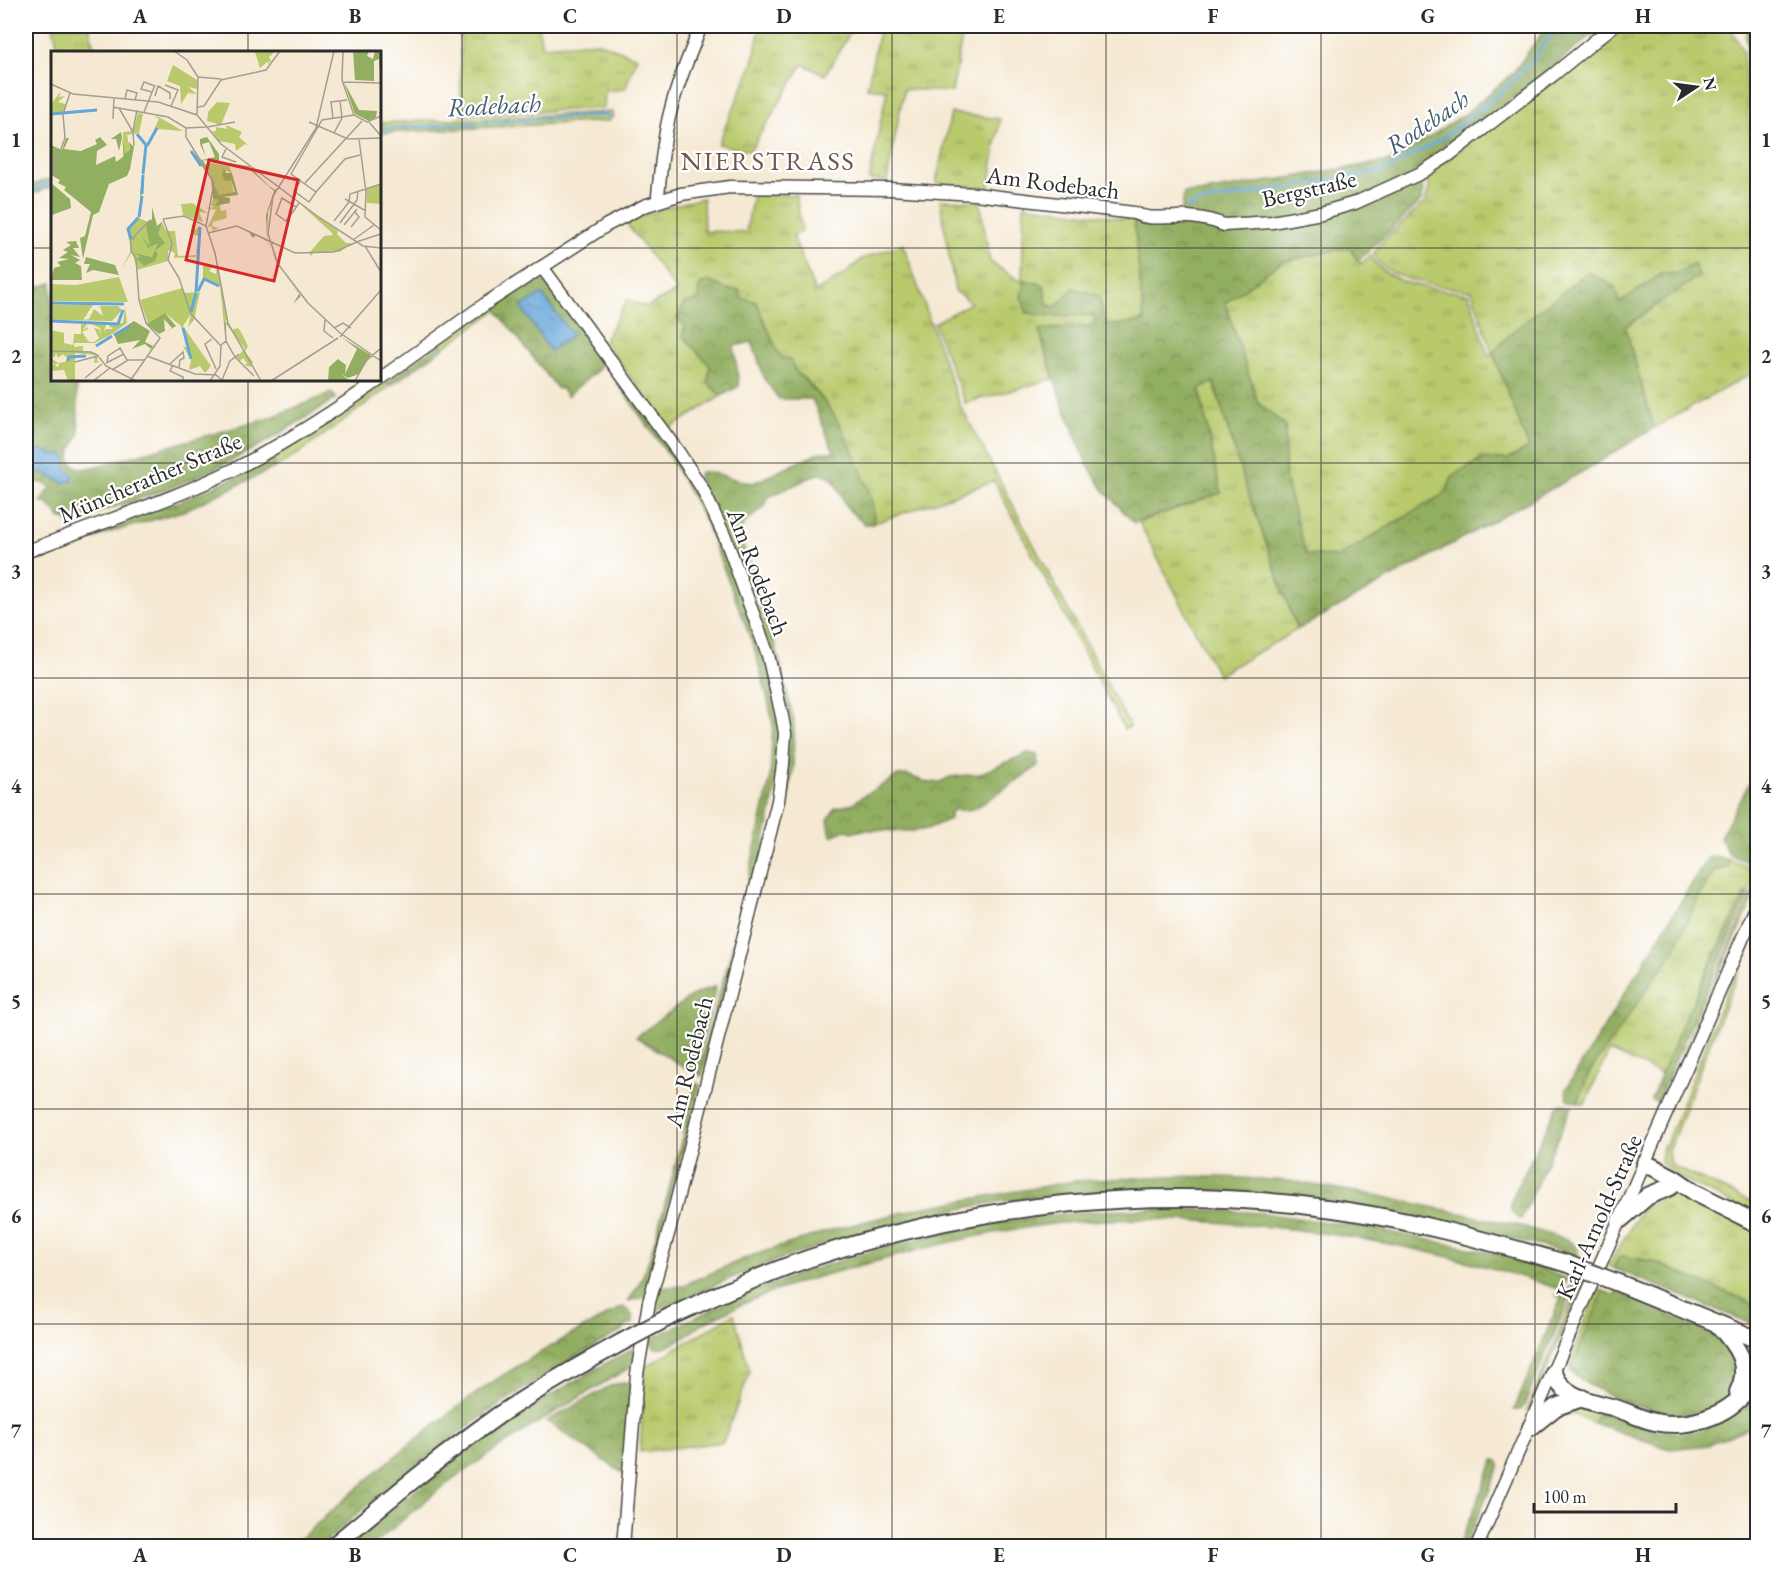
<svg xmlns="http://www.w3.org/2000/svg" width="1783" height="1572" viewBox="0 0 1783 1572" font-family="'EB Garamond',serif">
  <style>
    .grass { fill: url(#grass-tufts); stroke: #727a4c; stroke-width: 1.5 }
    .forest { fill: url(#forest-crowns); stroke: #5e6c46; stroke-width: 1.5 }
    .water { fill: url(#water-ripples); stroke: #486882; stroke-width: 1.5 }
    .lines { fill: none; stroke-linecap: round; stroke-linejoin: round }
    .stream { stroke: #64a6d8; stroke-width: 3 }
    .secondary-casing { stroke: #494844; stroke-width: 15 }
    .highway-casing { stroke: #494844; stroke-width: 20 }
    .secondary { stroke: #fff; stroke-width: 12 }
    .highway { stroke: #fff; stroke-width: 16 }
    .highway-bridge-casing { stroke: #494844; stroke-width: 20; stroke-linecap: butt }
    .highway-bridge { stroke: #fff; stroke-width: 16 }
    .grid { fill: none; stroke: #2b2b2b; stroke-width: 1.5; stroke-opacity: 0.55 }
    .labels { text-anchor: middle; stroke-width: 4.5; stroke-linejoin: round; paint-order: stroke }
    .street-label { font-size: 24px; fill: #2b2b2b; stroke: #fff }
    .water-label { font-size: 26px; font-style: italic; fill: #425c70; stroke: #fff }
    .quarter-label { font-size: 27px; letter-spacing: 1.5px; fill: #6e574e; stroke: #fff }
    .inset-river { fill: none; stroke: #64a6d8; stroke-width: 3 }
    .inset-road { fill: none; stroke: #a49d90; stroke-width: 1.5 }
    .view { fill: #d62828; fill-opacity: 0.15; stroke: #d62828; stroke-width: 3 }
    .inset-edge { fill: none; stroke: #2b2b2b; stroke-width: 3 }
    .neatline { fill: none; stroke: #2b2b2b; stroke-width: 2 }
    .grid-label { font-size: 20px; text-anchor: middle; font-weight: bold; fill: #2b2b2b }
  </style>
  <defs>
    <pattern id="grass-tufts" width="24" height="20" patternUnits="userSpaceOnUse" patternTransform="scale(1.5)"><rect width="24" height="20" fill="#b9ca6d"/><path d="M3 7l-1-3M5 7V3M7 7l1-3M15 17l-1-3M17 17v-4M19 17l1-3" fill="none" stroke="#97a45a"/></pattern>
    <pattern id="forest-crowns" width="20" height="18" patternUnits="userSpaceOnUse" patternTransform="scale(1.5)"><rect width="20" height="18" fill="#92ae60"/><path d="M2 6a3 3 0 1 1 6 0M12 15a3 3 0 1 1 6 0" fill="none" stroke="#778e4f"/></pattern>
    <pattern id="water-ripples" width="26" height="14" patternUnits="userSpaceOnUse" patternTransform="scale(1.5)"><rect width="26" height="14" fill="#64a6d8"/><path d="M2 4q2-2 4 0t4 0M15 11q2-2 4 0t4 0" fill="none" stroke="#5387af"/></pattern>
  </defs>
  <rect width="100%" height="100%" fill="#fff"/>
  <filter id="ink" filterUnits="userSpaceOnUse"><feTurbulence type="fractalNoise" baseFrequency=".0167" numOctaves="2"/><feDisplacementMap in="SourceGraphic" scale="12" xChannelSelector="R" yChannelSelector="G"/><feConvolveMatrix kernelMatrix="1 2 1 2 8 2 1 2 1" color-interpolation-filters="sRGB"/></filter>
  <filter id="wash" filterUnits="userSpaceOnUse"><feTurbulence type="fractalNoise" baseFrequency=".008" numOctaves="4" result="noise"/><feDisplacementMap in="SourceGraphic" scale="24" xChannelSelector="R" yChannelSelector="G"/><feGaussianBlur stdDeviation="1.35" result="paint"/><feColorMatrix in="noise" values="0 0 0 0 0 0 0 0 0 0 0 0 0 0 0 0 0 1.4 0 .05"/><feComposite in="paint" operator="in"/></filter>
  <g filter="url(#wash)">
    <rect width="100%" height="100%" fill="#f5e9d3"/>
    <g class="grass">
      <polygon points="53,26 89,26 95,52 59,52"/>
      <polygon points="460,26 538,26 542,46 597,42 637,57 625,89 605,91 604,108 461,115"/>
      <polygon points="760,26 854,26 825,75 803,64 750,151 718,144 753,63"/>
      <polygon points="880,26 964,26 952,92 904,89 887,181 869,180 887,90 867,88"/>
      <path d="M1619,26H1730L1743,52L1757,225V367L1754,372L1654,428L1625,327L1699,276L1694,264L1675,274L1663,273L1619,304L1493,353L1529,448L1509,459H1483L1459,472L1451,479L1447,492L1338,557L1306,554L1285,480V425L1258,403L1225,303L1281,262L1349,247L1361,264L1370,256C1390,288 1435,288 1469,294L1488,355L1492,353L1472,291C1444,286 1387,283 1373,254L1384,240L1425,202L1429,189L1425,176Z"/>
      <polygon points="612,112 613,117 608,121 380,133 380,123"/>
      <polygon points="951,113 1000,119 989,188 936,183"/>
      <path d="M753,195H796L802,231L793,236L815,292L845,274L862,259L903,244L958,401L1130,727L1124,729L994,481L872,524L874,520C861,469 846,423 809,383C805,379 800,376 795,371C791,361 792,359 780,357L756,302L741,299L739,290L722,289L700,299L683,331L710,366L708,383L721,396L669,429L604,341L627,300L647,307L677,291L626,223C652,211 676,204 703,198L704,231L746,232Z"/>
      <polygon points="940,200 980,201 990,262 1022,282 1024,205 1134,220 1144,321 1106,326 1074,289 1055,307 1047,305 1044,285 1024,280 1052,316 1095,315 1094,325 1039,331 1054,379 965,403 934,323 971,303 955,291"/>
      <polygon points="500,301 496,310 443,348 442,341"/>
      <polygon points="1213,381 1243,478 1297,630 1218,675 1139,522 1221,493 1199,388"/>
      <polygon points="386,383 393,384 295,456 274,468 274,457 308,436"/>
      <polygon points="1730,860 1747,867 1755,874 1749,894 1746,893 1707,970 1661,1074 1609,1051 1585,1104 1578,1102 1589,1073 1630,1011 1715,869 1726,868"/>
      <polygon points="1757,882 1757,890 1675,1072"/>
      <polygon points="1757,914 1757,928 1720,1017 1668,1153 1670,1163 1674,1167 1757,1205 1757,1216 1681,1178 1661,1163 1663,1145 1666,1144"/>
      <polygon points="1671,1192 1687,1194 1757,1232 1757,1305 1651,1261 1619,1257 1613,1268 1608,1266 1640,1211"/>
      <polygon points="1580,1281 1583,1283 1529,1412 1527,1411"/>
      <polygon points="1598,1289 1603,1291 1574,1372 1579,1379 1571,1372 1569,1362"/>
      <polygon points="734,1314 750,1372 723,1442 640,1452 645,1367"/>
      <path d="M1570,1404L1605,1412L1595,1420L1594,1423C1576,1414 1570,1411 1551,1418Z"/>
    </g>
    <g class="forest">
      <polygon points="1547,26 1603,26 1461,141 1417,169 1423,191 1421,201 1358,261 1349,247 1281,262 1225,303 1258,403 1285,425 1285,480 1306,554 1338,557 1447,492 1451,479 1459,472 1483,459 1509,459 1529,448 1493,353 1511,333 1588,272 1615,287 1619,303 1663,273 1675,274 1694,264 1699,276 1625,327 1654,428 1587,469 1297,630 1243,478 1214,382 1199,389 1221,493 1134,523 1103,489 1087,464 1061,400 1039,330 1094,325 1094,315 1052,316 1027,313 1021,297 1024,280 1044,285 1047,305 1055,307 1074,288 1099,296 1106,326 1144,321 1134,220 1180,223 1184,193 1204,192 1389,161 1405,153 1465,114 1513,73"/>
      <polygon points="1747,26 1757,26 1757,176 1746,36"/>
      <polygon points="52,178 52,187 26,196 26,187"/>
      <polygon points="538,278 547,283 605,358 598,370 567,396 561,388 558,389 496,310 500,301 533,279"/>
      <path d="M708,281L728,290H739L741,298L756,302L780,357C800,361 787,364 798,374C811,386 821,397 832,412C844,429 882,507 872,524H865C859,519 852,514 847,507C839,495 836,471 818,474L766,498L765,506C754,517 743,519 739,535L772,622L771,632L780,663L794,721L793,769L787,804L784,807L782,804L789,732L698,476L701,472C720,471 737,483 753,483L821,452H834L812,399H779L765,380L752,342L734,346L739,386L721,396L708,383L710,366L683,336L685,325L677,319L684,303L700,299L698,291L701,284Z"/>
      <path d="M52,283V380H76L79,435L71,451L70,459L74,465L81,469L94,467L270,418L328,394L331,393L336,398C287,430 237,461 182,483C145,498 106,510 68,522L65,519H61L47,503H41L44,496L52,488L46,484L26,478V291Z"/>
      <polygon points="442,341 443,348 393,384 386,383"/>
      <path d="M619,378C648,416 678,456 701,498C723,538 737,582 752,625C765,662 780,703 779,743C778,804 758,863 744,922L740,920V916L770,780L773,724L767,695L754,647L706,523L671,459L616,381Z"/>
      <polygon points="274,457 274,468 183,511 108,533 26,564 26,558 106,526 181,501 243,474"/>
      <polygon points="1028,753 1038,755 1038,766 976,808 967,810 954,810 950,813 950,819 927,829 915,831 864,830 854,832 846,830 831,836 828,820 835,808 853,804 861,797 898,776 907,775 929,783 940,782 950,777 979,774"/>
      <polygon points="1757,769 1757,865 1729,855 1720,837"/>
      <polygon points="1712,856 1730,860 1726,868 1715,870 1700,894 1673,952 1589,1073 1578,1102 1568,1099 1566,1089 1707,859"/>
      <polygon points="1746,892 1749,894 1658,1100 1655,1102 1651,1100 1683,1022"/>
      <polygon points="735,938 739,940 702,1076 697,1074"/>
      <polygon points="716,986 694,1073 636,1037 693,995"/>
      <path d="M695,1083L700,1085L644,1297L628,1301C646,1278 651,1252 659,1225C673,1178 684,1131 695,1083Z"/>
      <path d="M1562,1104L1572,1106L1521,1219C1511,1215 1509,1209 1512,1198L1558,1105Z"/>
      <path d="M1169,1176L1226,1177L1291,1181L1380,1196L1521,1226L1568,1240L1578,1249V1256C1560,1250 1543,1247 1524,1242C1328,1187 1121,1170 922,1217C900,1222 879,1229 857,1235C798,1251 742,1272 686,1298C674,1304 664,1307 652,1313L658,1288L681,1286L748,1257L831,1230L920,1208L1074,1181Z"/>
      <path d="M1152,1209L1210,1210L1262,1213L1369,1228L1504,1255L1568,1279L1560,1288H1555C1457,1254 1353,1234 1249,1225C1177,1218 1102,1216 1030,1227C959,1237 890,1258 821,1276C783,1287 743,1302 708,1321C691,1330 675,1348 655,1348L648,1341C765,1278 890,1239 1021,1219C1064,1212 1109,1211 1152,1209Z"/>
      <polygon points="1624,1256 1651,1261 1757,1305 1757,1326 1613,1268 1619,1257"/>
      <polygon points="1575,1280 1577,1280 1524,1405 1520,1410 1514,1410 1561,1298 1556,1295 1566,1293"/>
      <path d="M1603,1291L1615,1295L1617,1291L1719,1338L1737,1359C1736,1369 1737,1383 1732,1391C1708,1433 1635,1408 1603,1392C1590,1385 1576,1381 1572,1366Z"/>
      <path d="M623,1307C630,1312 634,1314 633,1323L625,1327V1329C513,1389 414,1461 321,1546H292C352,1493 412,1439 478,1392C524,1360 573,1333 623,1307Z"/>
      <path d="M634,1348L635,1361L631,1367C564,1406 496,1446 435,1493C413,1510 393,1529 372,1546H349C410,1492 477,1441 547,1398C575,1380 605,1364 634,1348Z"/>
      <polygon points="623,1382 629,1383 633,1389 625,1475 547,1421 610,1386"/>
      <path d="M1757,1383V1419L1747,1428L1708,1445L1670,1449L1594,1423L1597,1416L1605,1412C1641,1427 1686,1445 1722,1420C1735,1411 1746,1395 1757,1383Z"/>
      <polygon points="1494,1460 1498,1461 1500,1465 1465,1546 1459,1546"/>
    </g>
    <g class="water">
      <polygon points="542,294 572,335 550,351 521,307"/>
      <path d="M26,445L33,451C45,446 46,454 55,455C58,455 60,453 63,453L66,460L65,468L73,474V481L64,483L44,473L26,470Z"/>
    </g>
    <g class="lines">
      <g class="stream">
        <polyline points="1550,34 1562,33 1569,26"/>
        <polyline points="380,129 606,115 610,117"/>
        <polyline points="26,192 52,183"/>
        <polyline points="1187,207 1198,203 1387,170 1444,137 1499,94 1533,60 1556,26"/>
      </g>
    </g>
  </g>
  <g filter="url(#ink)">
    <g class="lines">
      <g class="secondary-casing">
        <g id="secondary">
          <path d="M660,200L658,195C661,168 663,139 670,113C677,83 690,54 701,26"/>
          <polyline points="542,267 679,453 702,488 725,537 768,655 782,716 785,733 783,764 778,801 670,1227 649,1302 637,1374 623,1546"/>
          <path d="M380,379L488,302L607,225L644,206L681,194L730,187L890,189L975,194L1134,213C1148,220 1162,217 1176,217C1191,216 1210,219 1224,225L1272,222L1321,213L1355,203L1421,173L1449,155L1553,75L1613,26"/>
          <path d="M26,552C95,524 168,502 235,469C286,443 333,412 379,380"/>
          <polyline points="1477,1546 1758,903"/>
        </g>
      </g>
      <g class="highway-casing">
        <g id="highway">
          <polyline points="1645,1163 1674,1178 1696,1193 1758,1224"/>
          <polyline points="1620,1220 1648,1196 1670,1187"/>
          <polyline points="1621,1284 1758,1340"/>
          <path d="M671,1316C720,1294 769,1271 820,1255C979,1204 1153,1185 1318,1207C1402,1217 1484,1240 1565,1263"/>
          <path d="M1718,1325C1736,1345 1752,1365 1738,1392"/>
          <path d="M1554,1373C1562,1398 1593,1402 1615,1408C1628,1412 1641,1419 1655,1422C1686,1429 1727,1417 1747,1390C1751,1384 1754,1376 1758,1369"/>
          <polyline points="1531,1427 1556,1407 1582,1398"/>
          <path d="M333,1546C387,1501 441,1456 499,1415C539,1388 580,1365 622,1342"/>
        </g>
      </g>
      <use href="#secondary" class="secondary"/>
      <use href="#highway" class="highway"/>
      <g class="highway-bridge-casing">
        <g id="highway-bridge">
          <polyline points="1565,1263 1621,1284"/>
          <polyline points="622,1342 671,1316"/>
        </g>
      </g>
      <use href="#highway-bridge" class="highway-bridge"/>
    </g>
  </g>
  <path class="grid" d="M248,26V52M462,26V1546M677,26V1546M892,26V1546M1106,26V1546M1321,26V1546M1535,26V1546M26,248H52M380,248H1758M248,380V1546M26,463H1758M26,678H1758M26,894H1758M26,1109H1758M26,1324H1758"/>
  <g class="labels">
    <g class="street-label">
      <text transform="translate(1053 183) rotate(7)" y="8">Am Rodebach</text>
      <text transform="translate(1309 189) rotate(-13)" y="8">Bergstraße</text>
      <text transform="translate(150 478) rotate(-23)" y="8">Müncherather Straße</text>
      <text transform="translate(758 572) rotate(69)" y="8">Am Rodebach</text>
      <text transform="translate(689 1062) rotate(-76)" y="8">Am Rodebach</text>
      <text transform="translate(1599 1217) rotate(-66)" y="8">Karl-Arnold-Straße</text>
    </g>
    <g class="water-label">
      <text transform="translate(494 105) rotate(-3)" y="9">Rodebach</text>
      <text transform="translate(1427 122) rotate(-34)" y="9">Rodebach</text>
    </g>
    <g class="quarter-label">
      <text x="768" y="170">NIERSTRASS</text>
    </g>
  </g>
  <g transform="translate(51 51)">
    <rect width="330" height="330" fill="#f5e9d3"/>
    <path d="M225,0L218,6L221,12L217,10L219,15L216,11L209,17L204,1ZM122,14L146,29V38L137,36L146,43L137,42L130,53L129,35L116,30ZM10,40L8,46L14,45L7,51L15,53L12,63H0V53ZM166,51L179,52L170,74L156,70L157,61ZM87,62L92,63L88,82L76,84L79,99L72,107V81L82,80ZM103,65L108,66L132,80L106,78L95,96L108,68ZM175,74L191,81L188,86L198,95L194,93L185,100L184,93L168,90L161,80H165V76L176,78ZM160,112L178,115L181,122L172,119L180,129L183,143L168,144L154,113ZM92,122L93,125L89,135L92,148L89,164L88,167L97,171L104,167L106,175L111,171L115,180H124L127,205L145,204V200L148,185L140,183L141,172L144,179L148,175L150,177L145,206L123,207L124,202L117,199V210L86,219L81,201L70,218L80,200L76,178L89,163V135ZM162,148L168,149L170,160L191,155L175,159L176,167L162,171L161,175L168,177L162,180L160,175L156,177L165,159L154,157L163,156L160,154ZM141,152L157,162L148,161L152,171L132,164L130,153L122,154ZM249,153L287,180L286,183L295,192H301L289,201H263L260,205L258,202L273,185L282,184L288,194L281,182ZM166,213L167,215L174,255L176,269L174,271L178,272L180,279L187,277L190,281L197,295L194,301L202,311L200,316L194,314L196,312L192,307L189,310L185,306L194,298L174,272L175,283L174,284L169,235L152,228V214L161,216L158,220L165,223ZM68,226L77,251L0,250V233L25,234ZM131,237L134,242L149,241L143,269L137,276L140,263L132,275L160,315L154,322L149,315L138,319L140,309L132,295L138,298L130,275L115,263L98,276L89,249ZM0,254H42L32,269L38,268L43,258L52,265L49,255H67L71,259L61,270L0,269ZM74,255L76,272L61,283L44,292H23V296L32,295V301L43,302L47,306L46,310L49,311L43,312L44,304L24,302V330H17L13,319L0,320V312L7,316L8,312L4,314L0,311V307L7,312L14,311L16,307L12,303L7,307L5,302L3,307L0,303V279L13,282V292L22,294L23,283H30V273L37,272L32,279L37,276V278L31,281L38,291H43L48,287L43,277L48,278L50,285L49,277L38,272L55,273L53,282L55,278H62L56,273L72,272Z" fill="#b9ca6d"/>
    <path d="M302,0H318L316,5L322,8L324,0H330L328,21V8L323,10V30L304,29ZM293,31L308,59L326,60L325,66L318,70L304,63ZM70,81L74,103L79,99L78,91L83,96L79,118L76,125L58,133L48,161L42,164L32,208L29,187L34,185L40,161L13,139L15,136L7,132L9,129L0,124V94L11,99L15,87H18L13,98L30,100L46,93L44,89L49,86L56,94L46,100L45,114L64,105L65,111L73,105L71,87L68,100L65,88H60ZM156,86L168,103V110H163L198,115L218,135L224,139L226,137L217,161L216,190L229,217L250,245L242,253L248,243L226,213L217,191L205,184L202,187L197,180L216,189L215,164L223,140L197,117L152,109L168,144L184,141L180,129L174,130L171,123L173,117L175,122H181L187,144L172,146L179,147V152L164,155L168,149L162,148L160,128L139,99L151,109L164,106L158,91L151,93L155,106L149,93V88ZM0,132L19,148L20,157L1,164L0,182ZM101,156L106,175L111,171L107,183L114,192L104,200L107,203L104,210L93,215L86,208L89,205L82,202V188L91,185L99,196L95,174L101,168ZM25,190L28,197H22L29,206L20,204L29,209L24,212L30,215L31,229H0L3,217L10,215L6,211L18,208L8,207L17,201L12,199L20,194L15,191ZM35,206L64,214L68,224L42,219L35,222L39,213H33ZM114,262L125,275L115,281L121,277L113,268L114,280L108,283L96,273ZM83,270L99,280L94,291L102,295L100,298L94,293L81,298L89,289L67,293L63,283ZM290,286L320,304L308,323L297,327L290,323L299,330H277L278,316L287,308L295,314L294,323L306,298Z" fill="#92ae60"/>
    <path d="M87,185H91L97,197L107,192L101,206L82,202L81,190Z" fill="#b9ca6d"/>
    <path d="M330,133V153L316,152L315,138Z" fill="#b9ca6d"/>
    <path class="inset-river" d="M0,63L46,59M86,83L95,94L92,123M96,95L106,77M140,100L150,115M91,143L92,124M88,166L91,145M80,188L77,178L87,167M147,240L153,228L168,235M145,241L149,176M0,252L73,253M140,261L145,242M0,270L67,273L72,259M132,277L140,308M63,284L79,275M45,295L61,285M17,310L18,306L35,305"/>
    <path class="inset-road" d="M123,0L136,9L147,26M283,0L265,77L222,145L217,183L227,213L257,252L289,282L330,310M292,0L291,29L303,64L316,71L330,65M147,26L170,28M292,31L330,32M0,33L22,43L107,51L146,64L170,93L269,167L312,195L330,197M114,34L127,39L120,55M101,41L90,38L93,31L104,35M104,45L107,35L119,42V48M74,48L76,39L86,42L84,49M62,56L117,66L135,77L155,76M147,56L153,55L170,29L215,19L229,0M68,57L82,81L83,95M93,61L104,34M329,61L330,79M146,64L147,26M303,64L271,69L240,123L265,141L294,108L309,104M282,67L280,51L296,49M62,68L63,47M258,71L297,88L330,87M318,71L330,85M156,76L184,71M135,77V86L163,132L155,175L164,202L177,272L210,330M82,80L86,59M283,82L291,67L289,50M308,88L315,141L314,166L330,179M175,98L171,106L185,111M0,125L14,87L12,63L19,42M250,129L243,140L258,151L265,141M254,132L311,70M294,148L315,160M298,151L299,143L330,133M245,156L231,147L225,163L235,170L242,161L248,152M112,168L121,192L117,209L128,227L140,263L170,295M112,168L133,165L155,175M283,170L298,151M289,172L306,149L307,140M293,174L306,158M300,176L308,166L304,161M157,182L186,175L244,202L283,201L306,191M302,189L323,174M305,191L330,183M314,195L330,221M274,269L273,280L282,287M174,271L175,290L184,306L203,325M283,277L292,272L300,277M289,286L330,239M161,288L154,293L165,318M0,300L40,301L48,305M96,305L144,323L165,324L172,330M48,306L55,315L85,330M24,311L47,305M55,312L73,303M56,312L57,305L69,297L76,309M119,313L132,301L133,307L129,309L128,316M122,314L119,320L132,326V330M61,319L77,309H93M34,327L51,313M171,329L179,310L188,303M42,330L59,317M79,330L109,287L95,272L88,249L85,207L80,200V189L99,169M159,330L169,315L170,294L175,290M220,330L287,287M304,330L315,310L330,297"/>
    <path class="view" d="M158,109L247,129L223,230L135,209Z"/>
    <rect width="330" height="330" class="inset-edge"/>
  </g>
  <rect width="1783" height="1572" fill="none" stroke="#fff" stroke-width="66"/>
  <g transform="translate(1696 87) rotate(77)" stroke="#ffffff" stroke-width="4.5" paint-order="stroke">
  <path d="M0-4.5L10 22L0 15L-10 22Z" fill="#2b2b2b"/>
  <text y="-9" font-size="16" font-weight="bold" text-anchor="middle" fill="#2b2b2b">N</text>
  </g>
  <path d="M1534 1503v9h142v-9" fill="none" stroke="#2b2b2b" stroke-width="3"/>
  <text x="1543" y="1503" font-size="18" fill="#2b2b2b" stroke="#ffffff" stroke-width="4.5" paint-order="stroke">100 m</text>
  <rect x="33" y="33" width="1717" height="1506" class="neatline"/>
  <g class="grid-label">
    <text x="140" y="23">A</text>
    <text x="355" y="23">B</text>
    <text x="570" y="23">C</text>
    <text x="784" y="23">D</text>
    <text x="999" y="23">E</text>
    <text x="1213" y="23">F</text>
    <text x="1428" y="23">G</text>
    <text x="1643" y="23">H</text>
    <text x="16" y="147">1</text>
    <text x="1766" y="147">1</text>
    <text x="16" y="363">2</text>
    <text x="1766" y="363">2</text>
    <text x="16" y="578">3</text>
    <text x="1766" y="578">3</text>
    <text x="16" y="793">4</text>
    <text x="1766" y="793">4</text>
    <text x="16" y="1008">5</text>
    <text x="1766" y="1008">5</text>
    <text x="16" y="1223">6</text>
    <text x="1766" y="1223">6</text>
    <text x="16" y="1438">7</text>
    <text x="1766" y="1438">7</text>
    <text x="140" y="1562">A</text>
    <text x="355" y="1562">B</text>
    <text x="570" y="1562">C</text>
    <text x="784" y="1562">D</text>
    <text x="999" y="1562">E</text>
    <text x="1213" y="1562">F</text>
    <text x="1428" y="1562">G</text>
    <text x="1643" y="1562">H</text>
  </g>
</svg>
